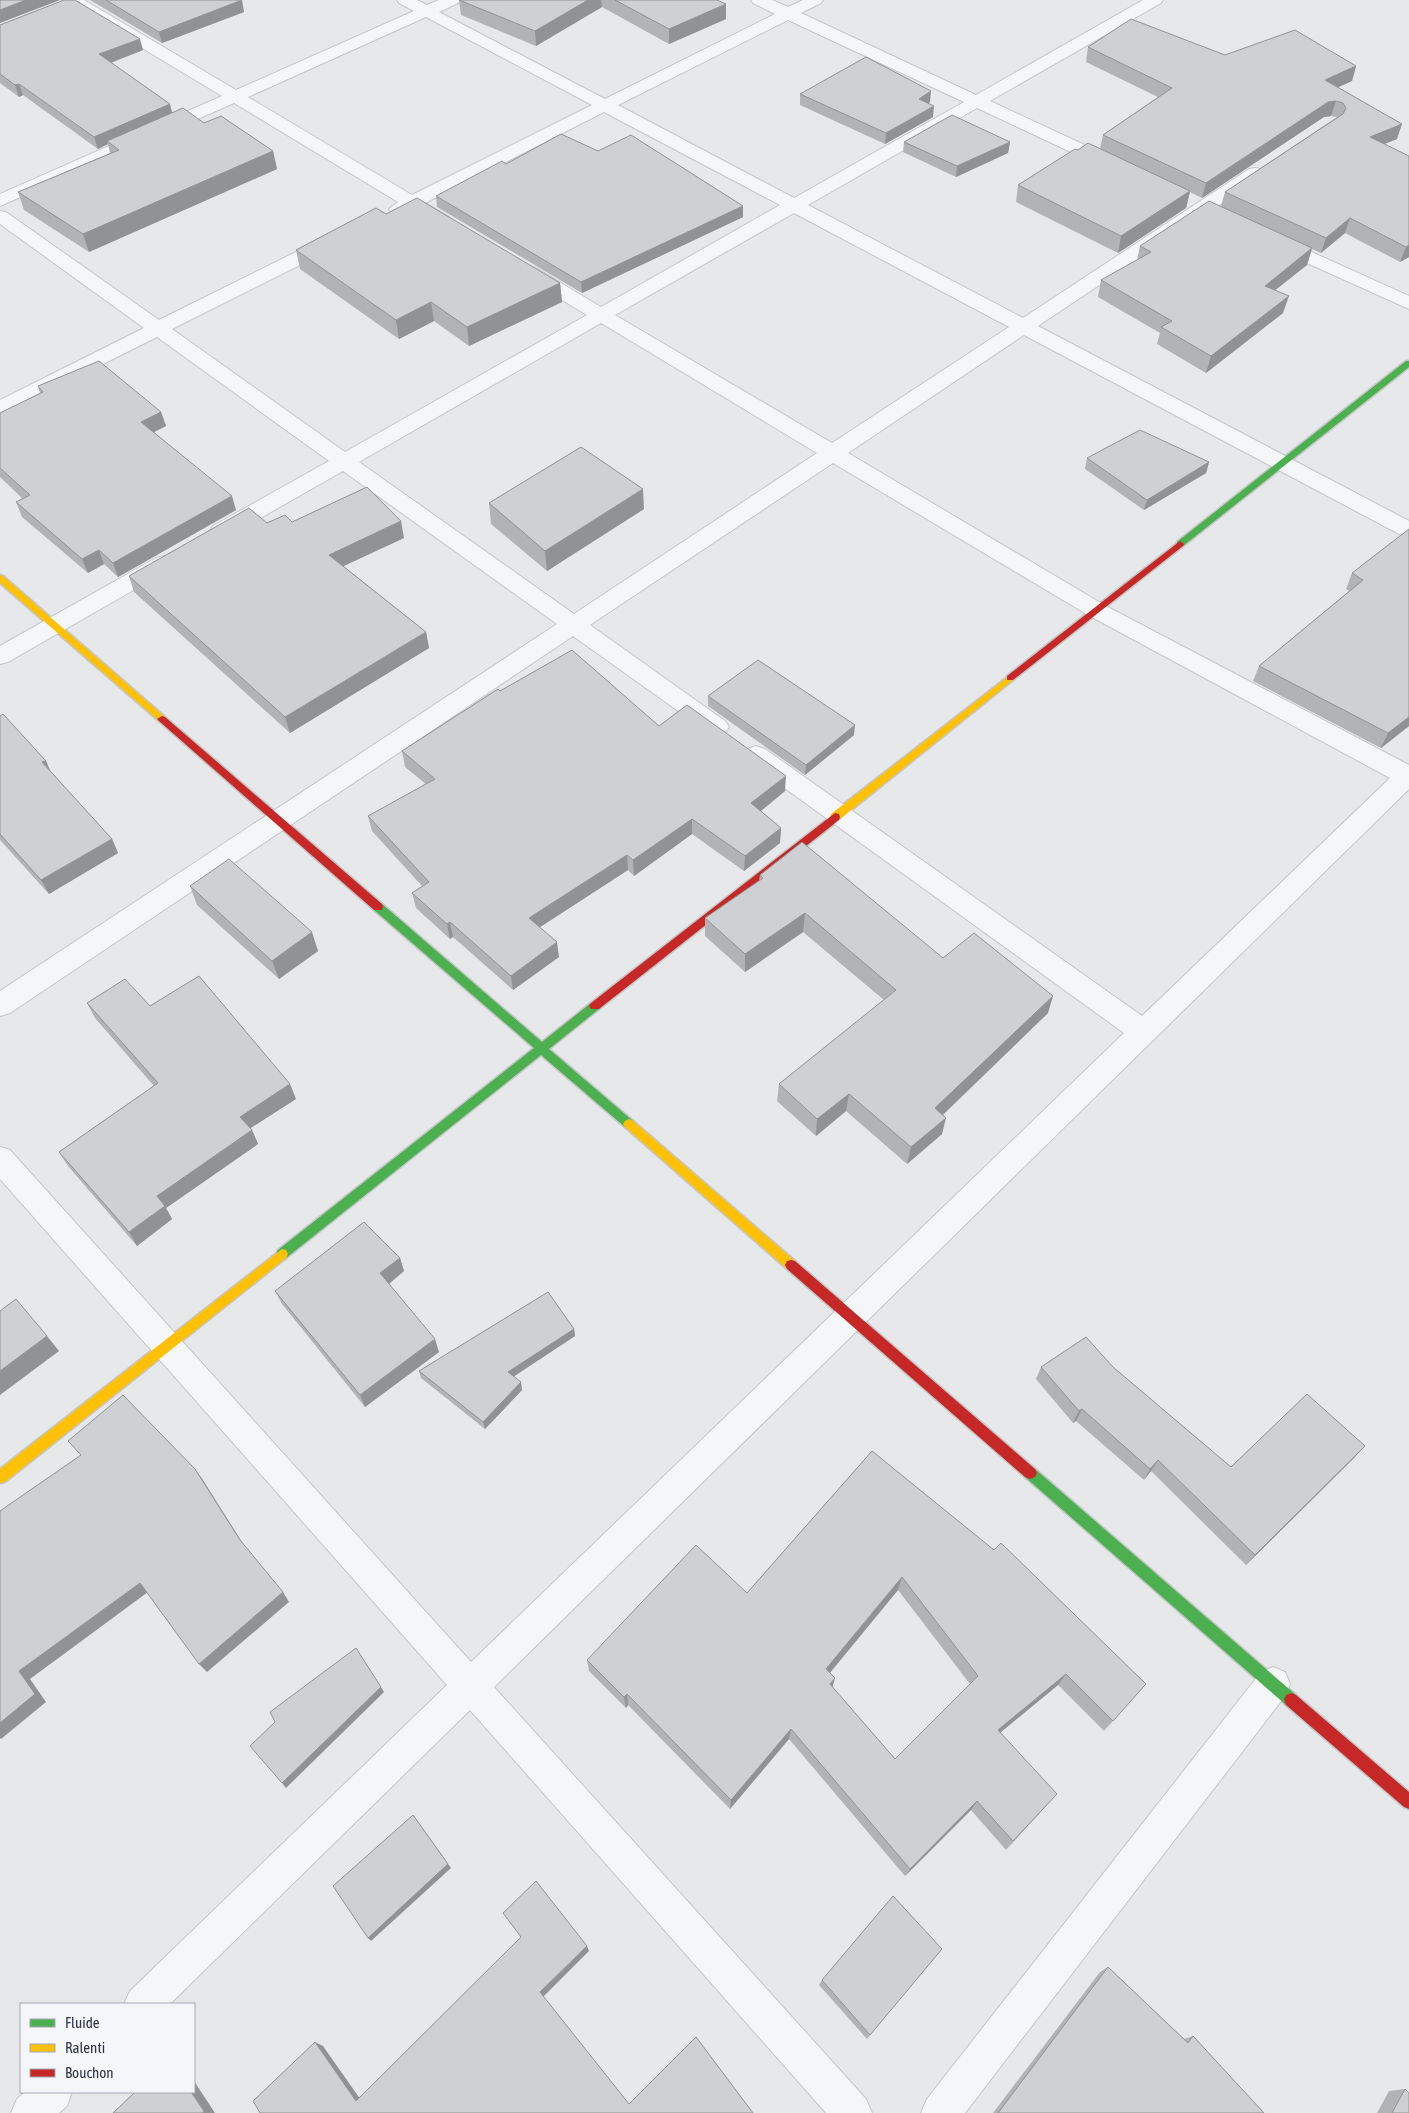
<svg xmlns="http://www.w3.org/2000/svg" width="1409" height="2113" viewBox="0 0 1409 2113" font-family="'Asap Condensed',sans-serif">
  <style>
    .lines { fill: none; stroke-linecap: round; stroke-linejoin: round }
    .street-casing { stroke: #c4c6c8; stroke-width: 2 }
    .fast-casing { stroke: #c4c6c8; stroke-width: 3 }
    .slow-casing { stroke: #c4c6c8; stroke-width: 3 }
    .jam-casing { stroke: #c4c6c8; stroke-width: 3 }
    .street { fill: #f5f6f7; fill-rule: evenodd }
    .fast { fill: #4caf50; fill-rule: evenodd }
    .slow { fill: #ffc107; fill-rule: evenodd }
    .jam { fill: #c62828; fill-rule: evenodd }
    .wall { fill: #b1b3b5; fill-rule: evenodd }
    .shaded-wall { fill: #909294 }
    .building { fill: #ced0d3; stroke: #909294; fill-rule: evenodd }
  </style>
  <rect width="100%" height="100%" fill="#e6e8ea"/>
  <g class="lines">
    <g class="street-casing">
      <g id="street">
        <path d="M65,0H84L236,90L414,11L399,3L397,0H417L427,5L439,0H460L458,3L439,12L605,99L775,14L753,3L751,0H772L788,7L803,0H823L821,3L801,13L976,95L1143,0H1163L1161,3L990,101L1119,161L1122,165L1119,169L1113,170L1107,169L977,108L808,205L1023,318L1249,169L1255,168L1261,169L1264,173L1261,177L1038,326L1409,521V537L1401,535L1024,335L848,453L1104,605L1409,765V789L494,1687L866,2099L872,2113H826L470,1710L170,2004H124L130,1991L447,1685L0,1179V1147L10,1150L471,1662L1124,1033L747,761L744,755L747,749L756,746L765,749L1142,1016L1390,778L1088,615L833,463L590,625L725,721L729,727L725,733L717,736L709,733L573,636L10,1013L0,1016V991L557,624L343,471L229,536L221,538L213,536L210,531L213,526L329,461L157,337L7,412L0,414V400L144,328L0,224V211L6,212L159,320L324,238L331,236L338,238L340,242L338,246L172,329L345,452L587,315L522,276L520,272L522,268L529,266L536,268L601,307L780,205L604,112L425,203L449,217L452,221L449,225C435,228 423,217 411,210L398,214L392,213L389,209L398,202L234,103L0,206V194L222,96L67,3ZM426,17L592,105L412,195L248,97ZM788,20L964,102L794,198L618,105ZM794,213L1009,327L832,443L615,315ZM601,323L817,453L574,614L359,462Z"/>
        <polygon points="1274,235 1409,296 1409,309 1267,245 1265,241 1267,237"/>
        <polygon points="164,556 172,558 175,563 172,568 8,662 0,664 0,646 156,558"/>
        <polygon points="1273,1667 1285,1672 1290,1684 1285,1696 965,2113 921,2113 927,2099 1261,1672"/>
        <polygon points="25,2092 72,2092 67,2106 59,2113 11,2113 17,2099"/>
      </g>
    </g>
    <g class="fast-casing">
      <g id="fast">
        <polygon points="1406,361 1409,361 1409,367 1183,546 1177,546 1177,542"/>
        <polygon points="378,903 382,904 542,1042 591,1003 599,1003 601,1006 599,1009 549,1049 633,1121 635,1124 633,1127 629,1129 625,1127 541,1055 286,1258 282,1259 278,1258 276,1254 278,1250 534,1048 374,910 373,907 374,904"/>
        <polygon points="1030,1467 1035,1469 1296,1695 1298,1700 1296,1705 1291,1707 1286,1705 1025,1477 1023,1473 1025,1469"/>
      </g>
    </g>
    <g class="slow-casing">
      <g id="slow">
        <polygon points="0,575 3,576 165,717 167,719 165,721 159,721 0,583"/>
        <polygon points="1010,675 1013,676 1013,680 839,820 831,820 830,817 831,814"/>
        <polygon points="629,1119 633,1121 795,1261 797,1265 795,1269 791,1270 787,1269 625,1127 623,1124 625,1121"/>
        <polygon points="282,1249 286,1250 288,1254 286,1258 5,1482 0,1483 0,1469"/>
      </g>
    </g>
    <g class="jam-casing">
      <g id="jam">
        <polygon points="1180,541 1184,544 1183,546 1013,680 1007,680 1007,676"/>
        <polygon points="162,716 165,717 382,904 383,907 382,910 374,910 159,721 157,719"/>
        <polygon points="835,813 839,814 840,817 839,820 599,1009 591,1009 589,1006 591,1003"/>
        <polygon points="791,1260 795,1261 1035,1469 1037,1473 1035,1477 1030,1479 1025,1477 787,1269 785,1265 787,1261"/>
        <polygon points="1291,1693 1296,1695 1409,1792 1409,1809 1404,1807 1286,1705 1284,1700 1286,1695"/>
      </g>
    </g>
    <use href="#street" class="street"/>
    <use href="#fast" class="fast"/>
    <use href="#slow" class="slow"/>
    <use href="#jam" class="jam"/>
  </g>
  <g class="wall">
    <polygon points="90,0 241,0 244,12 162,43"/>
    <polygon points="459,0 717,0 726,19 669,44 602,7 536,46 461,15"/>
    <polygon points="0,25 143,50 111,63 172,113 204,123 273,151 277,169 89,252 24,210 18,192 110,153 108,144 98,149 23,95 19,97 0,83"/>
    <polygon points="1088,47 1225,55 1356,66 1352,81 1338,87 1397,139 1384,144 1409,156 1409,257 1400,262 1345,233 1321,253 1312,249 1307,265 1275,290 1283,313 1206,373 1157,344 1160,333 1098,297 1101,280 1137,260 1140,246 1221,206 1225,192 1337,117 1331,116 1324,117 1202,198 1190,192 1186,208 1118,253 1016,202 1018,185 1078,150 1100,149 1103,135 1158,97 1086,62"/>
    <polygon points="800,94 930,102 928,103 933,117 885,144 800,105"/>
    <polygon points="904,142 1010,142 1008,153 956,177 903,152"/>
    <polygon points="598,151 743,206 743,217 582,293 437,207 436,196 506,164"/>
    <polygon points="386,214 560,283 562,302 469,346 434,321 399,339 300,269 296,250"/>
    <polygon points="38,386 161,412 166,426 154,432 236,510 118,577 104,564 88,573 22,517 16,502 23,499 0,477 0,413 40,393"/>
    <polygon points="1087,458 1209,462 1206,473 1144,510 1085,469"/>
    <polygon points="489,503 644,509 547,571 491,524"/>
    <polygon points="292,522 404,538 343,566 426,632 429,648 290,733 134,592 129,576 267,523"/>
    <polygon points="1409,529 1409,726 1381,748 1253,681 1259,666 1349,591 1346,589 1352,573"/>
    <polygon points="500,691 659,726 785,791 761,811 781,828 780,843 744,871 692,834 634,876 628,870 540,927 559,957 513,990 453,937 450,939 416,908 412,893 422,886 372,831 368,816 426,784 405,767 402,751"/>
    <polygon points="708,696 854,735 805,775 708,706"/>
    <polygon points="0,716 46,761 51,773 112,839 118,853 49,894 0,840"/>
    <polygon points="760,875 943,958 1048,1013 943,1115 942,1134 907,1164 846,1111 816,1136 777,1101 779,1084 884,1000 803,932 745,972 705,936 705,918 759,881"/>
    <polygon points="190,886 318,951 279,979 197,905"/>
    <polygon points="87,1003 150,1006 296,1099 250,1128 252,1130 258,1144 166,1208 172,1219 137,1246 68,1166 59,1152 154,1086 95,1018"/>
    <polygon points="400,1258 404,1271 389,1284 439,1352 365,1407 282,1304 275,1291"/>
    <polygon points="574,1329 575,1336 514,1376 522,1390 485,1429 421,1378 419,1371"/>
    <polygon points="1041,1367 1113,1367 1231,1467 1355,1457 1246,1565 1151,1471 1144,1480 1076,1421 1073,1423 1036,1379"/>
    <path d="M872,1451L1146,1684L1104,1731L1058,1685L1000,1733L1049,1803L1006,1850L971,1810L905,1876L789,1739L730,1809L628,1705L626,1708L589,1671L587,1660L747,1593ZM898,1590L970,1684L895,1759L833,1688L830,1673Z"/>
    <polygon points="1108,1967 1184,2039 1193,2036 1264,2113 993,2113 1100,1972"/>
    <polygon points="822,1980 870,2035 867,2039 819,1985"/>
    <polygon points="1405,2089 1409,2113 1377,2113 1389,2091"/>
  </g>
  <g class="shaded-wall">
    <polygon points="26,0 60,0 0,23 0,10"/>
    <polygon points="242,0 244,12 162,43 159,32"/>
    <polygon points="588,0 601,0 602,7 536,46 535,31"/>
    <polygon points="726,4 726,19 669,44 669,29"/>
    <polygon points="140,39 143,50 102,66 99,54"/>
    <polygon points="1356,66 1352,81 1321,95 1325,80"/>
    <polygon points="19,84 23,95 19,97 15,85"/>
    <polygon points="931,91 930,102 918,110 919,99"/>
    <polygon points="1336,101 1331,116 1324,117 1202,198 1206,183 1328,102"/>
    <polygon points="170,104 173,116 107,141 108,144 98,149 94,137"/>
    <polygon points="934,106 933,117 885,144 886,133"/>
    <polygon points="1402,124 1397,139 1365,152 1370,137"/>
    <polygon points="1010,142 1008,153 956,177 957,166"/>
    <polygon points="273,151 277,169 89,252 83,234"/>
    <polygon points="1190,191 1186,208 1118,253 1121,236"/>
    <polygon points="743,206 743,217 582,293 581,282"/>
    <polygon points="1350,218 1345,233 1321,253 1326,238"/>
    <polygon points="1409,245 1409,257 1400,262 1406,247"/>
    <polygon points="1312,248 1307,265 1260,302 1265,286"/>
    <polygon points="560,283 562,302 469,346 467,327"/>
    <polygon points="1289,296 1283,313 1206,373 1211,356"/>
    <polygon points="431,302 434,321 399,339 396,320"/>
    <polygon points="161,412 166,426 146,436 141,422"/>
    <polygon points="1209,462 1206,473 1144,510 1147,500"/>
    <polygon points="643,489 644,509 547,571 545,551"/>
    <polygon points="232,496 236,510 118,577 113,563"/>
    <polygon points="401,521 404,538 333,571 329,555"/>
    <polygon points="99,550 104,564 88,573 82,559"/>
    <polygon points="426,632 429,648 290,733 285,717"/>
    <polygon points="1409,717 1409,726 1381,748 1388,733"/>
    <polygon points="855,725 854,735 805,775 806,765"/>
    <polygon points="46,761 52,775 42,762"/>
    <polygon points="786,776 785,791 751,819 751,803"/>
    <polygon points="692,819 692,834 634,876 633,860"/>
    <polygon points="781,828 780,843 744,871 745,856"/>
    <polygon points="112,839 118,853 49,894 41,880"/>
    <polygon points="627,855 628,870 531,933 529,918"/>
    <polygon points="805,913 803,932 745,972 745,954"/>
    <polygon points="450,922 453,937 450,939 447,924"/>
    <polygon points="312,932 318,951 279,979 272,961"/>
    <polygon points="557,942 559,957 513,990 511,976"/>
    <polygon points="1053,996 1048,1013 932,1125 935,1108"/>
    <polygon points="290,1084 296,1099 246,1131 240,1117"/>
    <polygon points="849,1094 846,1111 816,1136 817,1119"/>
    <polygon points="946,1118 942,1134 907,1164 911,1147"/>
    <polygon points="252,1130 258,1144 166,1208 172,1219 137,1246 129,1232 157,1196"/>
    <polygon points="400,1258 404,1271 385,1287 380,1273"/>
    <polygon points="574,1329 575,1336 510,1379 508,1372"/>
    <polygon points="47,1336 59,1351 0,1395 0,1371"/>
    <polygon points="435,1339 439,1352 365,1407 360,1395"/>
    <polygon points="521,1382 522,1390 485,1429 483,1422"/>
    <polygon points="1082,1409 1076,1421 1073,1423 1079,1411"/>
    <polygon points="1365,1446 1355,1457 1246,1565 1255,1555"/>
    <polygon points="1158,1460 1151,1471 1144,1480 1150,1469"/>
    <polygon points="195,1469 203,1480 247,1550 240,1540"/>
    <polygon points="902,1577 898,1590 823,1681 826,1669"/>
    <polygon points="140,1583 148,1592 30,1679 46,1702 1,1739 0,1738 0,1723 19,1671"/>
    <polygon points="283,1592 289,1602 207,1672 199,1664"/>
    <polygon points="1066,1674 1058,1685 991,1740 998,1730"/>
    <polygon points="835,1678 832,1689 830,1684"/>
    <polygon points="381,1687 384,1692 286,1788 282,1783"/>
    <polygon points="627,1694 628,1705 626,1708 624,1697"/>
    <polygon points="791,1729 789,1739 730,1809 731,1800"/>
    <polygon points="977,1801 971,1810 905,1876 910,1869"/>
    <polygon points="413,1815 451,1868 371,1941 368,1938"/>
    <polygon points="587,1946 589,1951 543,1997 540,1992"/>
    <polygon points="315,2042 323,2046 363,2103 356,2101"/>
    <polygon points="194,2081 215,2113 203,2113 191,2092 194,2092"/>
  </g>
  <g class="building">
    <polygon points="0,0 26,0 0,10"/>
    <polygon points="64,0 75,0 140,39 99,54 170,104 94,137 19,84 15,85 0,74 0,25"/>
    <polygon points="106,0 242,0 159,32"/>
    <polygon points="459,0 588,0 535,31"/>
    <polygon points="615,0 717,0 726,4 669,29"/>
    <polygon points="1131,19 1225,55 1295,30 1356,66 1325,80 1402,124 1370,137 1409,156 1409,245 1406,247 1350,218 1326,238 1225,192 1343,114 1346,108 1343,103 1336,101 1328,102 1206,183 1103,135 1172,88 1088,47"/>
    <polygon points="866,57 931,91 919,99 934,106 886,133 800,94"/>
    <polygon points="183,108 204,123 221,116 273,151 83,234 18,192 119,150 107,141"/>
    <polygon points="952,115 1010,142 957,166 904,142"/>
    <polygon points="561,134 598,151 631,135 743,206 581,282 436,196 502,161 506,164"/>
    <polygon points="1088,143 1190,191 1121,236 1018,185 1075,149 1078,150"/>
    <polygon points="417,198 560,283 467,327 431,302 396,320 296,250 376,208 386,214"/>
    <polygon points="1209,201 1312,248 1265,286 1289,296 1211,356 1161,327 1172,321 1101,280 1151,252 1140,246"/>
    <polygon points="99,361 161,412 141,422 232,496 113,563 99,550 82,559 16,502 30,495 0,468 0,413 43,392 38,386"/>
    <polygon points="1140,430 1209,462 1147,500 1087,458"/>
    <polygon points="581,447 643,489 545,551 489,503"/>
    <polygon points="367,487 401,521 329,555 426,632 285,717 129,576 249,508 267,523 285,515 292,522"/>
    <polygon points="1409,529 1409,717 1388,733 1259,666 1363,580 1352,573"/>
    <polygon points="572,650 659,726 687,705 786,776 751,803 781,828 745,856 692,819 633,860 627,855 529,918 557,942 511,976 450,922 447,924 412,893 429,882 368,816 435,779 402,751 498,689 500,691"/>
    <polygon points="758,660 855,725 806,765 708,696"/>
    <polygon points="3,714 46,761 42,762 112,839 41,880 0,834 0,716"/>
    <polygon points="802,842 943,958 974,933 1053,996 935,1108 946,1118 911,1147 849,1094 817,1119 779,1084 896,990 805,913 745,954 705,918 763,878 760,875"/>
    <polygon points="229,859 312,932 272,961 190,886"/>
    <polygon points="199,976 290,1084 240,1117 252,1130 157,1196 165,1206 129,1232 59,1152 158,1083 87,1003 125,979 150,1006"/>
    <polygon points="364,1222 400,1258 380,1273 435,1339 360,1395 275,1291"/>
    <polygon points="548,1292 574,1329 508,1372 521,1382 483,1422 419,1371"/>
    <polygon points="16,1299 47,1336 0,1371 0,1311"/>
    <polygon points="1086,1337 1113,1367 1231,1467 1307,1394 1365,1446 1255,1555 1158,1460 1150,1469 1082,1409 1079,1411 1041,1367"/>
    <polygon points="123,1395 195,1469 240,1540 283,1592 199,1664 140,1583 19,1671 35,1694 0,1723 0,1511 81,1455 68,1441"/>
    <path d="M872,1451L994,1550L1001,1543L1146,1684L1113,1721L1066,1674L998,1730L1057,1794L1013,1841L977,1801L910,1869L791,1729L731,1800L627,1694L624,1697L587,1660L696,1545L747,1593ZM902,1577L978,1676L895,1759L830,1684L835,1678L826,1669Z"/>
    <polygon points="356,1648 381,1687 282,1783 250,1746 275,1722 270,1712"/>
    <polygon points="413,1815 448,1864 368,1938 333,1886"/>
    <polygon points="536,1881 587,1946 540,1992 629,2104 696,2037 753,2113 260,2113 253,2101 315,2042 356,2101 521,1937 503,1913"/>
    <polygon points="893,1896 942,1949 870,2035 822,1980"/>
    <polygon points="1108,1967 1188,2043 1193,2036 1264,2113 998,2113"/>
    <polygon points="1405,2089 1409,2093 1409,2113 1392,2113"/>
    <polygon points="135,2092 191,2092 204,2111 203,2113 113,2113"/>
  </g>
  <rect x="20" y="2003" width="175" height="90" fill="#f4f6f9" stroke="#a4a8b1"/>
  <rect x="30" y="2019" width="25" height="8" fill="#4caf50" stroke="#a4a8b1"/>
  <text x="65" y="2028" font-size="15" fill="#2b3445">Fluide</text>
  <rect x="30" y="2044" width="25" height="8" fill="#ffc107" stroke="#a4a8b1"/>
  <text x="65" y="2053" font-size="15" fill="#2b3445">Ralenti</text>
  <rect x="30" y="2069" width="25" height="8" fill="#c62828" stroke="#a4a8b1"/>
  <text x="65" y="2078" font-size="15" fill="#2b3445">Bouchon</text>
</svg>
